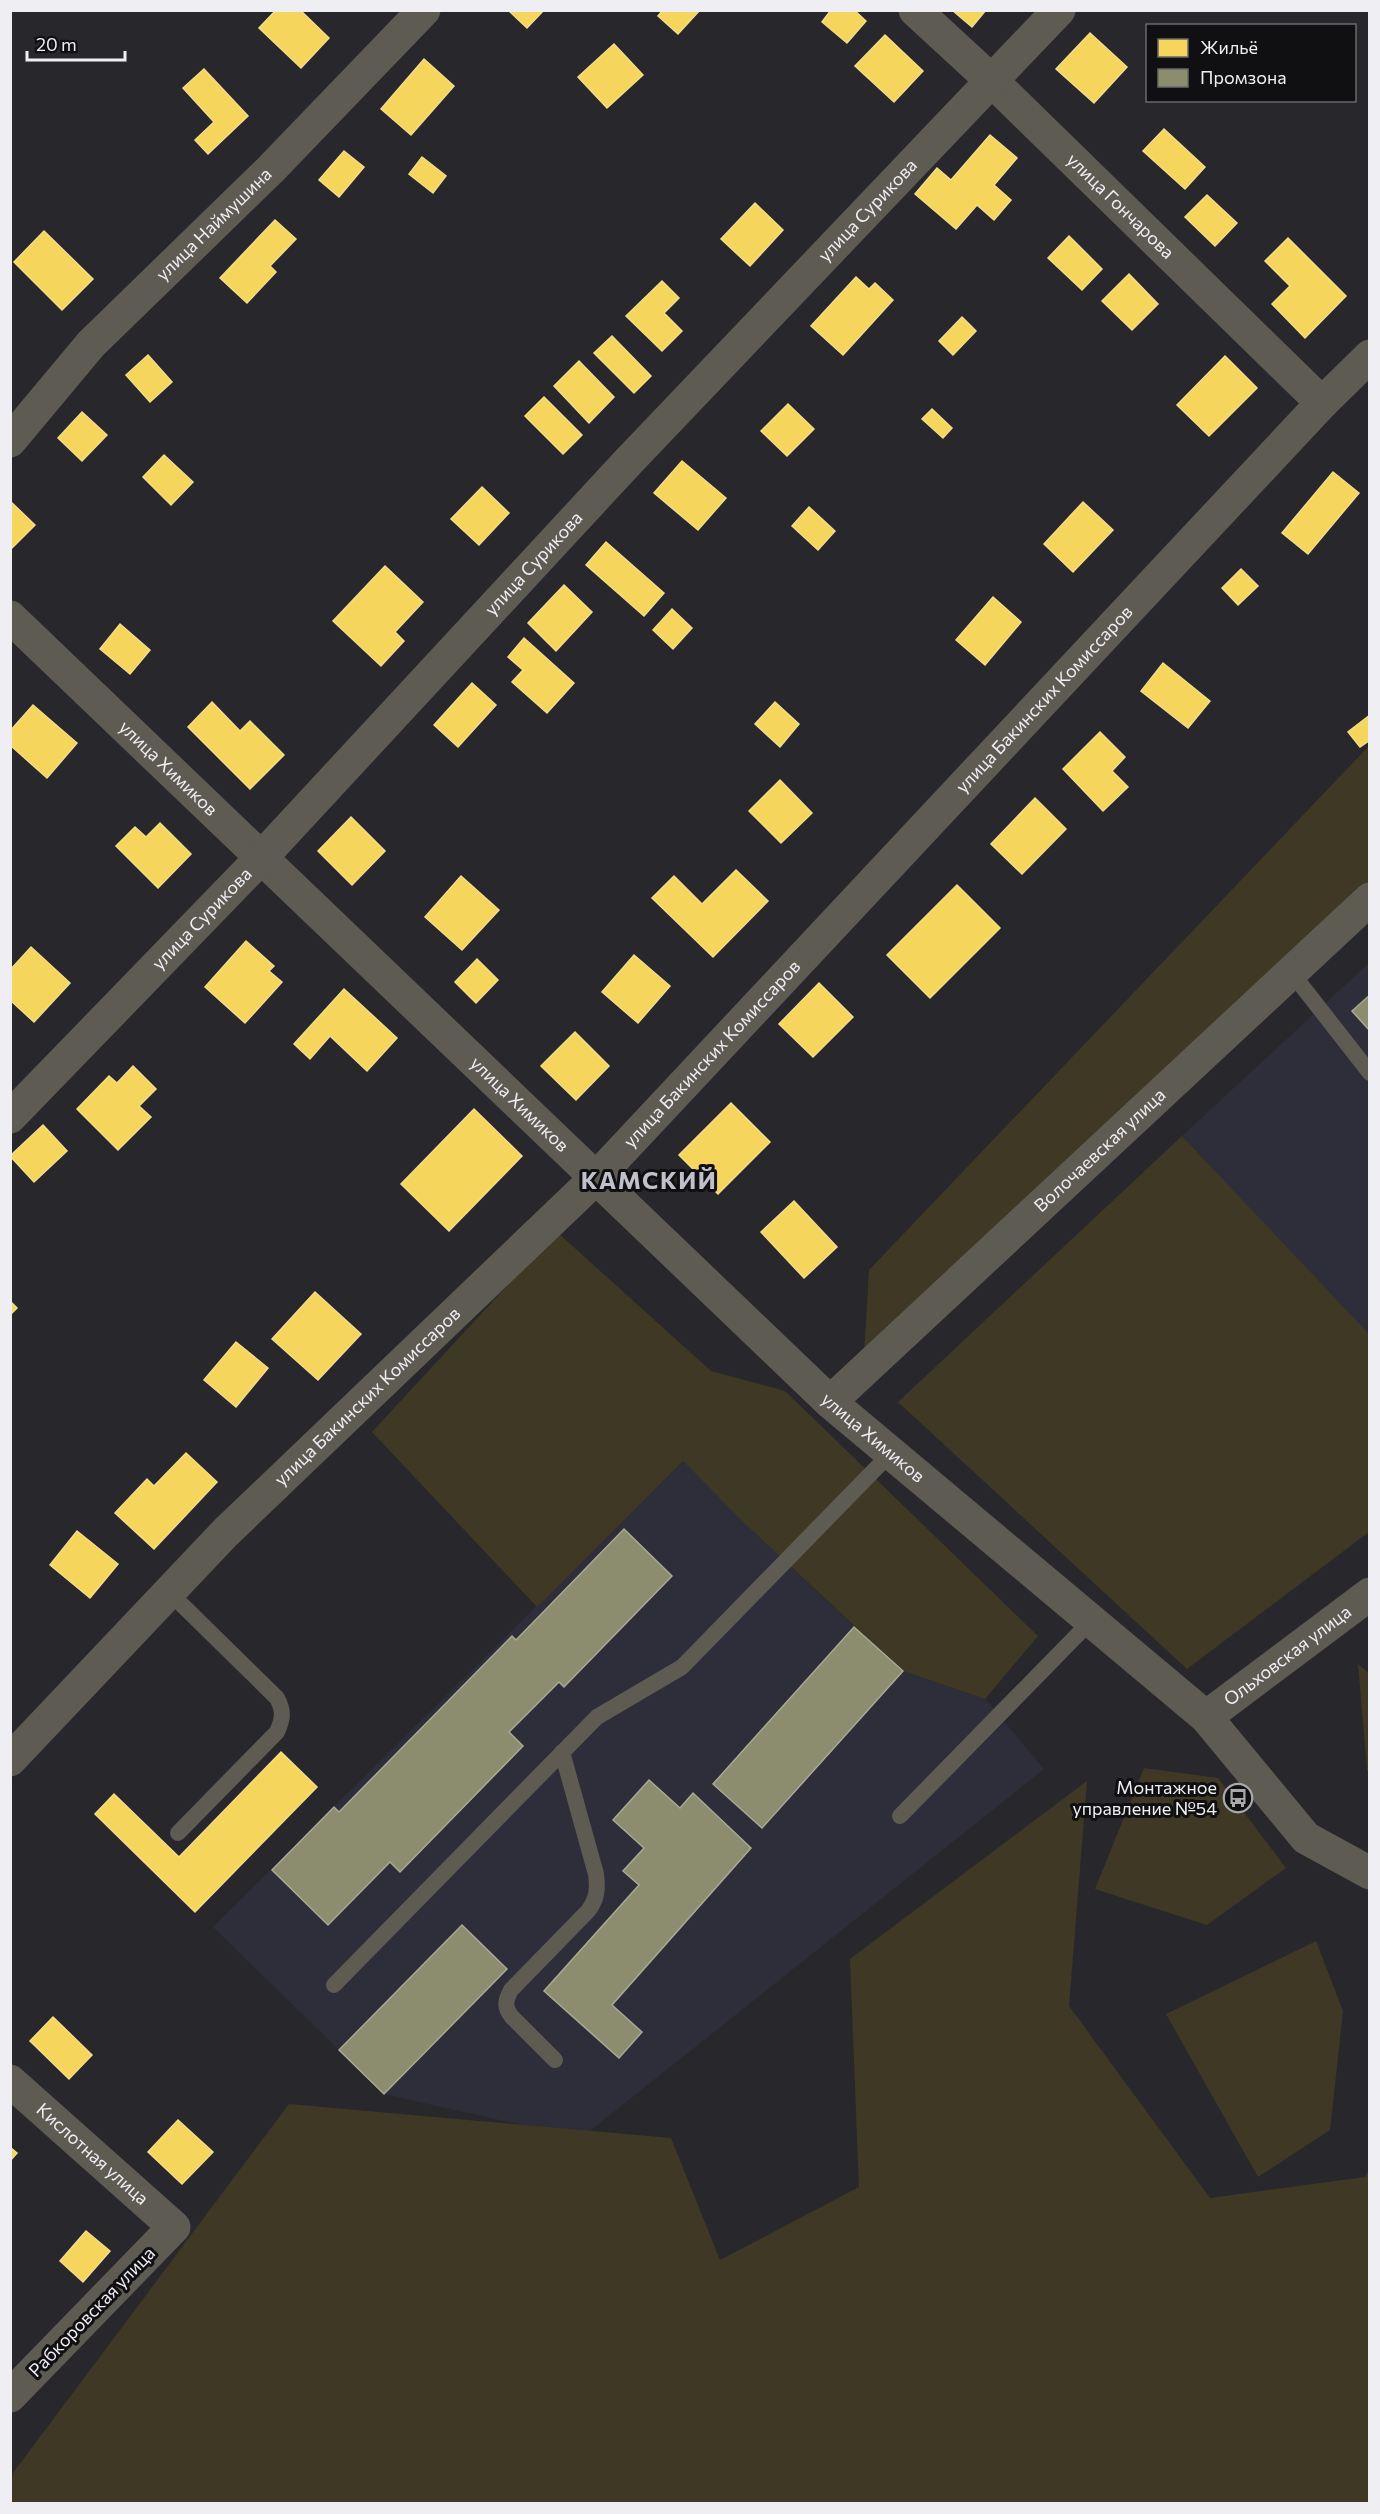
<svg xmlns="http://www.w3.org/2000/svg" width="1380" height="2514" viewBox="0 0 1380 2514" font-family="Commissioner,sans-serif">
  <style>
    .built { fill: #2e2e3a }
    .green { fill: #3e3825 }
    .homes { fill: #f6d55c; stroke: #f4dc89; stroke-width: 1.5 }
    .industry { fill: #8c8c6e; stroke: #a9a996; stroke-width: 1.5 }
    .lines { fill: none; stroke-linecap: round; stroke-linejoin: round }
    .lane { stroke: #5e5b52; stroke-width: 16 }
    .street { stroke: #5e5b52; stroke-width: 33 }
    .labels { text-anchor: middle; stroke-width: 6; stroke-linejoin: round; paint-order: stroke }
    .street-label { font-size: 18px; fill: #eeeef3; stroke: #101013 }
    .poi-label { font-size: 18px; fill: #eeeef3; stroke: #101013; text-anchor: end }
    .district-label { font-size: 24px; font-weight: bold; letter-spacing: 1.5px; fill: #c0c0ca; stroke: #101013 }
  </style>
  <rect width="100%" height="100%" fill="#28282c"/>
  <g class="built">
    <polygon points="1369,963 1369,1335 1182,1136"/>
    <polygon points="683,1461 742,1521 902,1671 985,1699 1044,1769 581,2138 384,2094 213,1927"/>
  </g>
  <g class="green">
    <polygon points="1369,746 1369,883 864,1354 869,1270"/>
    <polygon points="1182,1136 1370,1335 1369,1532 1187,1669 898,1402"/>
    <polygon points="557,1232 711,1371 785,1391 1038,1636 985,1699 903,1671 742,1521 683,1461 537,1607 372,1432"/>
    <polygon points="1358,1664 1369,1673 1369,1773 1367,1770"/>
    <polygon points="1144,1768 1218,1778 1286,1868 1207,1925 1095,1889"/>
    <polygon points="1087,1781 1069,2006 1210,2198 1365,2177 1369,2169 1369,2503 11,2503 11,2482 13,2473 289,2104 671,2138 720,2260 859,2187 850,1959"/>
    <polygon points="1316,1941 1343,2011 1330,2130 1258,2177 1166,2014"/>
  </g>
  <g class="homes">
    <polygon points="276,10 300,10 329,38 301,68 259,28"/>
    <polygon points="508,10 544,10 527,28"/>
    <polygon points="663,10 700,10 678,34 658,16"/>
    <polygon points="831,10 854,10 866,21 847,43 822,22"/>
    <polygon points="952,10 986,10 972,27"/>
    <polygon points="1090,33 1127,67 1094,103 1056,69"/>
    <polygon points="885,35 923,71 894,102 855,66"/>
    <polygon points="614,44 643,75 607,108 578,77"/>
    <polygon points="424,59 454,86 411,135 381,109"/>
    <polygon points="204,69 248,116 208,154 195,140 214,122 183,88"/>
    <polygon points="1164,129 1205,167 1185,189 1143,151"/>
    <polygon points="990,135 1017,158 994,185 1011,200 994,220 977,205 956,229 915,194 937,168 951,180"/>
    <polygon points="344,151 364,167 339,197 319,180"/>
    <polygon points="422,157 446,176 433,193 409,174"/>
    <polygon points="1207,195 1237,223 1215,246 1185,217"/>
    <polygon points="755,203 783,230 750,266 721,239"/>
    <polygon points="275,220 296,239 270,266 276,272 247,303 220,278"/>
    <polygon points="44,231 93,279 62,310 14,262"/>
    <polygon points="1069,236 1102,269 1082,290 1048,258"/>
    <polygon points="1288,238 1346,296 1305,338 1272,304 1290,286 1265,261"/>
    <polygon points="1129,274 1158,304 1132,330 1102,301"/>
    <polygon points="856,277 869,289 875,283 893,300 843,355 811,326"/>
    <polygon points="662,281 679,298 664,313 682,331 662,351 626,316"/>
    <polygon points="962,317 976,331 953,355 939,341"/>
    <polygon points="612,336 651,376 634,393 594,353"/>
    <polygon points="148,355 172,382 150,402 126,375"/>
    <polygon points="1225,356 1257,388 1209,436 1177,405"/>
    <polygon points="579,361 614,397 589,423 554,386"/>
    <polygon points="544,397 582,435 563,454 525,416"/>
    <polygon points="788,404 814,429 787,456 761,431"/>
    <polygon points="932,409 952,428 943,438 922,419"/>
    <polygon points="82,412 107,435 82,461 58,438"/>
    <polygon points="164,455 193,482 171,505 143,477"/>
    <polygon points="682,461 726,498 698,530 654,493"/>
    <polygon points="1333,472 1359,493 1308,554 1282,533"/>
    <polygon points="482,487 509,513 479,545 451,519"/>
    <polygon points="10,501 35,525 10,550"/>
    <polygon points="1083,502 1113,530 1073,572 1044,544"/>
    <polygon points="809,507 835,531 818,550 792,526"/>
    <polygon points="606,542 664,593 644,616 586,565"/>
    <polygon points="385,566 423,602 395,632 404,641 381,666 333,621"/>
    <polygon points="1241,569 1258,586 1238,605 1222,588"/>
    <polygon points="564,585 592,612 556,651 528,623"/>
    <polygon points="993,597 1021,622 985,665 956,640"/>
    <polygon points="672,609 692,628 673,649 653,630"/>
    <polygon points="120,624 150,650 130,674 100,649"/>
    <polygon points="524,638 574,683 547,713 512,682 523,670 508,657"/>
    <polygon points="1163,663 1210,701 1188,728 1141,691"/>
    <polygon points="472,683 496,705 458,747 434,725"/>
    <polygon points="212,702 240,731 250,721 284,755 250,789 188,727"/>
    <polygon points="775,702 799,724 780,747 755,724"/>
    <polygon points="33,705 77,743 47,778 10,745 10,731"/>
    <polygon points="1370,715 1370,740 1360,747 1348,732"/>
    <polygon points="1100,732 1125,757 1112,771 1128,787 1103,811 1063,769"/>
    <polygon points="780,780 812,813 781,843 749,811"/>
    <polygon points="1035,798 1066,829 1022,874 991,844"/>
    <polygon points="351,817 385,851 352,885 318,851"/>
    <polygon points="160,823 191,854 158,888 116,846 135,827 146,837"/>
    <polygon points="736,870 768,901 713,957 652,898 674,876 702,904"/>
    <polygon points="461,876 499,910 462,950 425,917"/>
    <polygon points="957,885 1000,928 930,998 887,955"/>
    <polygon points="246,941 274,966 269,971 282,982 245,1023 205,987"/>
    <polygon points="31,947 70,983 34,1022 10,1000 10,970"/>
    <polygon points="634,955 670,986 638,1023 602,992"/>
    <polygon points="477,959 498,980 476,1003 455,982"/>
    <polygon points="819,983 853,1017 813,1057 779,1024"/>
    <polygon points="344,989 397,1038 367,1071 330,1036 310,1059 294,1044"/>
    <polygon points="575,1032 609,1066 576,1100 541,1066"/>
    <polygon points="133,1066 156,1089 139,1106 151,1117 118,1150 77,1109 109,1076 117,1083"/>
    <polygon points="731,1103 770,1142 718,1194 679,1155"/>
    <polygon points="474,1109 522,1156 449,1231 401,1184"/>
    <polygon points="43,1125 67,1151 34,1182 10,1156"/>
    <polygon points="794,1201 837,1247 804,1278 761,1232"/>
    <polygon points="315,1292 361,1334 318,1380 272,1339"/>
    <polygon points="10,1301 17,1308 10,1315"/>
    <polygon points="236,1342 268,1368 236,1407 204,1380"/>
    <polygon points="186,1453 217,1482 154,1549 115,1513 147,1479 154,1486"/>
    <polygon points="77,1531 118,1564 90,1598 50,1565"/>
    <polygon points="281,1752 317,1787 195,1912 95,1814 114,1794 179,1857"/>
    <polygon points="53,2017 92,2055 69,2079 30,2041"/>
    <polygon points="178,2120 213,2152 182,2184 148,2152"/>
    <polygon points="10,2147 17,2153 10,2161"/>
    <polygon points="86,2231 110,2251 83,2282 60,2261"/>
  </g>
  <g class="industry">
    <polygon points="1370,995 1370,1031 1352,1011"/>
    <polygon points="624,1529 672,1576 564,1687 559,1682 509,1732 523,1746 400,1872 390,1862 328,1925 272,1870 334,1807 339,1812 512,1636 516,1640"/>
    <polygon points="854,1627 903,1671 762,1828 713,1784"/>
    <polygon points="649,1780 680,1808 693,1793 751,1848 612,2005 642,2032 619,2058 544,1991 639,1885 623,1871 644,1848 613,1820"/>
    <polygon points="462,1925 507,1969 384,2094 339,2050"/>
  </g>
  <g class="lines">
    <g class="lane">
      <polyline points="1291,972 1370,1073"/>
      <path d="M169,1592L277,1698C284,1711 283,1719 277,1732L178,1833"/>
      <polyline points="900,1816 1091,1621"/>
      <polyline points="334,1985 597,1717 682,1667 891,1453"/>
      <path d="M555,2060L512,2017C504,2007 505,2001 511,1990L588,1911C597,1899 598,1889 596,1874L562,1752"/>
    </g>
    <g class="street">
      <path id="s1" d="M915,10L992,81L1322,403"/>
      <path id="s2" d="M10,441L91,344L270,170L424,10"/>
      <path id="s3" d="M10,617L830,1402L1206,1717L1306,1838L1370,1873"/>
      <path id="s4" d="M10,1117L261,858L627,463L1059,10"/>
      <path id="s5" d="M830,1402L1370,899"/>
      <path id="s6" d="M1206,1717L1370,1594"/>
      <path id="s7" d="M10,1760L226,1532L596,1178L1322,403L1370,356"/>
      <path id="s8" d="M10,2081L174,2227L10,2396"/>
    </g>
  </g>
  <defs>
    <g id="bus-ring" transform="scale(1.5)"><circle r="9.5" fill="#101013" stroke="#a9a9ad" stroke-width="1.5"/><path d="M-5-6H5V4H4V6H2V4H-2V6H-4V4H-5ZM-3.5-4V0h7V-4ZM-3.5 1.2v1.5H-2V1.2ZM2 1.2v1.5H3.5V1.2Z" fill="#a9a9ad"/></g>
  </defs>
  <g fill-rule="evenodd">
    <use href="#bus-ring" x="1238" y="1798"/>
  </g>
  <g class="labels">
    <g class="street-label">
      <text dy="6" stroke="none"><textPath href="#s1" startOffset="284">улица Гончарова</textPath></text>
      <text dy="6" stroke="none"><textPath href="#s4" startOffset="1248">улица Сурикова</textPath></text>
      <text dy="6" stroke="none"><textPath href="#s2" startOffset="298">улица Наймушина</textPath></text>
      <text dy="6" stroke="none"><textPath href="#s4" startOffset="762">улица Сурикова</textPath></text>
      <text dy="6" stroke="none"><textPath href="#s7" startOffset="1482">улица Бакинских Комиссаров</textPath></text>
      <text dy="6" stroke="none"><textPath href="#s3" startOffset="219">улица Химиков</textPath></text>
      <text dy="6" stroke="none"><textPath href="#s4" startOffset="276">улица Сурикова</textPath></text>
      <text dy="6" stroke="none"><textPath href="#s7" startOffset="996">улица Бакинских Комиссаров</textPath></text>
      <text dy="6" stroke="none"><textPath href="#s3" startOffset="705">улица Химиков</textPath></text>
      <text dy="6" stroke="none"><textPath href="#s5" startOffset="369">Волочаевская улица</textPath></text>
      <text dy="6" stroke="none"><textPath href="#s7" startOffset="510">улица Бакинских Комиссаров</textPath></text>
      <text dy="6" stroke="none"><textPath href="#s3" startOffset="1191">улица Химиков</textPath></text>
      <text dy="6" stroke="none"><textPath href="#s6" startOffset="102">Ольховская улица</textPath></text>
      <text dy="6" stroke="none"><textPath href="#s8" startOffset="110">Кислотная улица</textPath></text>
      <text transform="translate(92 2312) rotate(-46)" y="6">Рабкоровская улица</text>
    </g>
    <g class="poi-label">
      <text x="1217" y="1794">Монтажное<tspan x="1217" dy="21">управление №54</tspan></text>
    </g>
    <g class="district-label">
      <text x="649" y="1189">КАМСКИЙ</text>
    </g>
  </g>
  <rect width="1380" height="2514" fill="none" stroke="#eeeef3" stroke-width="24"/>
  <rect x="1146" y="24" width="210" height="78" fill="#101013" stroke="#69696d" stroke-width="1.5"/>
  <rect x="1158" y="39" width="30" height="18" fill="#f6d55c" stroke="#69696d" stroke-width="1.5"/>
  <text x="1200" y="54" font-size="18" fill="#eeeef3">Жильё</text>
  <rect x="1158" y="69" width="30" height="18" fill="#8c8c6e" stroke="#69696d" stroke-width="1.5"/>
  <text x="1200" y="84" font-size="18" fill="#eeeef3">Промзона</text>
  <path d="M27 51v9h98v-9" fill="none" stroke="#eeeef3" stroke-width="3"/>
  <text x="36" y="51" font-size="18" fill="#eeeef3" stroke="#101013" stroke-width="4.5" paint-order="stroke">20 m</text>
</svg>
